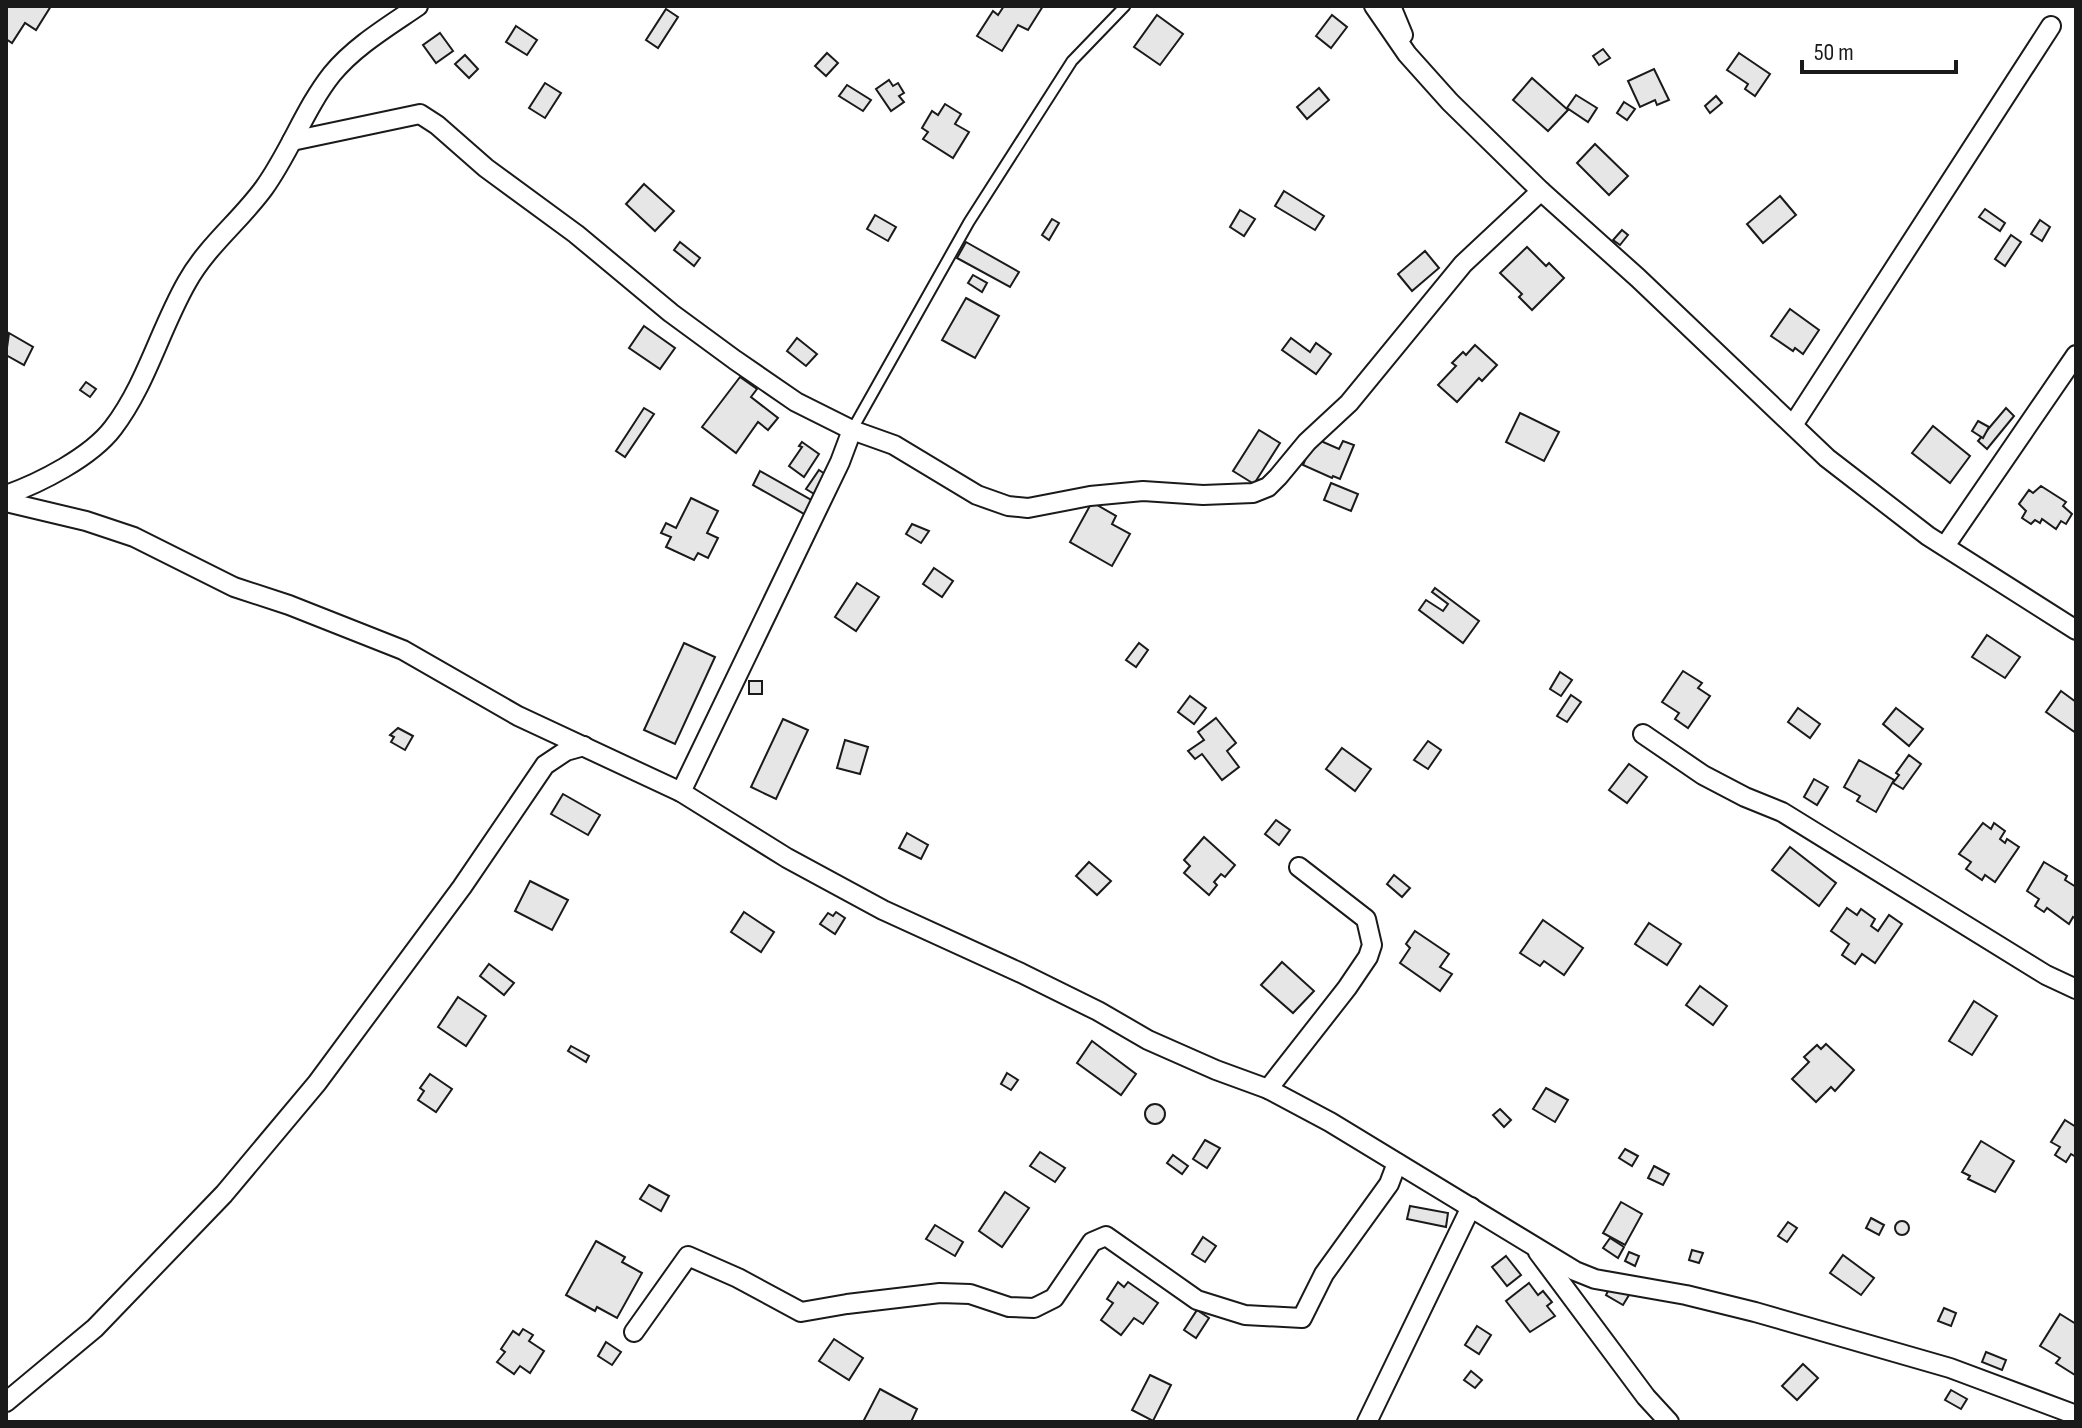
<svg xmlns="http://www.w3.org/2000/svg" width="2082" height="1428" viewBox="0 0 2082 1428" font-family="'Sofia Sans Condensed',sans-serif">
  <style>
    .building { fill: #e6e6e6; stroke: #1a1a1a; stroke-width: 2 }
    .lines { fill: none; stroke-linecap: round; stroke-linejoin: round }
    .lane-casing { stroke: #1a1a1a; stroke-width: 13 }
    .street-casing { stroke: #1a1a1a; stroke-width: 22 }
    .lane { stroke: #fff; stroke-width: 9 }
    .street { stroke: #fff; stroke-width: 18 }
  </style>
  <rect width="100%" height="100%" fill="#fff"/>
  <g class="building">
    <polygon points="6,6 51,6 36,30 25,23 12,43 6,39"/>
    <polygon points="1004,6 1043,6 1028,30 1018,25 1002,51 977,36 993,11 998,15"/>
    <polygon points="666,9 678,17 658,48 646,40"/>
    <polygon points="1157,15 1183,34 1160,65 1134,47"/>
    <polygon points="1332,15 1347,27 1331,48 1316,36"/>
    <polygon points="516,26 537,40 527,55 506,42"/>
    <polygon points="440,33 453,51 436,63 423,45"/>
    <polygon points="1603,49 1610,58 1599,65 1593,56"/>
    <polygon points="827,53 838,63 826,76 815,66"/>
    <polygon points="1739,53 1770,74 1755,96 1745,89 1748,84 1727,70"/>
    <polygon points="465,55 478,69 469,78 455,64"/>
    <polygon points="1654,69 1669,100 1657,105 1655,100 1640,107 1628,81"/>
    <polygon points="1532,78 1568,110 1548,131 1513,100"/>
    <polygon points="889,80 893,86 898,83 904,93 899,96 904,102 891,111 876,89"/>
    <polygon points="545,83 561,93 545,118 529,108"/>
    <polygon points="847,85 871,100 863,111 839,96"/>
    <polygon points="1319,88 1329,100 1307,119 1297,107"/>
    <polygon points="1576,95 1597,108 1588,122 1567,108"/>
    <polygon points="1716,96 1722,103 1710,113 1705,106"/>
    <polygon points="1624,102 1635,109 1627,120 1617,113"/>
    <polygon points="945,104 961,114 955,124 969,132 953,158 923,139 928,132 922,128 932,111 938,115"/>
    <polygon points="1595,144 1628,176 1609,195 1577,163"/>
    <polygon points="644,184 674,211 655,231 626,204"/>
    <polygon points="1284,191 1324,216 1315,230 1275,206"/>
    <polygon points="1780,196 1796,215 1763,243 1747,224"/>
    <polygon points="1985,209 2005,223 2000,231 1979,217"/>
    <polygon points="1240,210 1255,219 1244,236 1230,227"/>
    <polygon points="875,215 896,227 888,241 867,229"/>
    <polygon points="1052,219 1059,223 1049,240 1042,235"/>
    <polygon points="2040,220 2050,227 2042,241 2031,234"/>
    <polygon points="1622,230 1628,235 1620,245 1613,240"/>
    <polygon points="2011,235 2021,242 2005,266 1995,259"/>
    <polygon points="680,242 700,258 694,266 674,250"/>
    <polygon points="966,242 1019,272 1010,287 957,258"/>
    <polygon points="1527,247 1546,266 1549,263 1564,278 1532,310 1519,297 1522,294 1500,273"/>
    <polygon points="1425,251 1439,268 1412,291 1398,274"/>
    <polygon points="973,275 987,283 982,292 968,283"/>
    <polygon points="966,298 999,316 975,358 942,340"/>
    <polygon points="1790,309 1819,330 1803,354 1795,348 1793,351 1771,336"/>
    <polygon points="644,326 675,348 660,369 629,348"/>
    <polygon points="9,333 33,347 24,365 6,355"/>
    <polygon points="797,338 817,354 806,366 787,351"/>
    <polygon points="1291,338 1310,352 1316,343 1331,354 1316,374 1282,350"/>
    <polygon points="1475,345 1497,365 1482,381 1479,378 1457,402 1438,385 1456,366 1452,363 1463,352 1466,355"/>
    <polygon points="740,377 757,389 751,397 778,418 768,430 758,422 736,453 702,427"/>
    <polygon points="86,382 96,389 90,397 80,390"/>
    <polygon points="644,408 654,414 625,457 616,451"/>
    <polygon points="2006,408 2014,416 1987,449 1978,441"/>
    <polygon points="1520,413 1559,432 1544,461 1506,442"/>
    <polygon points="1978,421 1989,427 1983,438 1972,431"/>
    <polygon points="1933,426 1970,456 1950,483 1912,453"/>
    <polygon points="1259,430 1280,443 1254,484 1233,471"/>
    <polygon points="1314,438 1339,449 1343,441 1354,445 1340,479 1333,476 1332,478 1303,465"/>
    <polygon points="802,442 819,454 804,477 789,466 802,447 799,446"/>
    <polygon points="819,470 831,478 819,497 806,489"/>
    <polygon points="760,471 813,501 806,515 753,485"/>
    <polygon points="1331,483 1358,494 1351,511 1324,500"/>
    <polygon points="2041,486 2066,502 2063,506 2072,514 2066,524 2061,521 2056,529 2042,519 2040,523 2035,520 2031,524 2022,518 2026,511 2019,504 2029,490 2033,493"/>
    <polygon points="691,498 718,511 707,533 718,538 708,558 698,553 694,560 666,547 671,537 661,533 666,523 676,528"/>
    <polygon points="1092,502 1116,516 1112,524 1130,534 1112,566 1070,542"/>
    <polygon points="912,524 929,531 921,543 906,534"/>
    <polygon points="934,568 953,581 942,597 923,584"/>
    <polygon points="857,583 879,597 856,631 835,617"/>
    <polygon points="1435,588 1479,621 1463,643 1419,610 1426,600 1443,611 1448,604 1432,592"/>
    <polygon points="1987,635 2020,657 2005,678 1972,657"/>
    <polygon points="684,643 715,657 675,744 644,730"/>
    <polygon points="1139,643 1148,650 1136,667 1126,660"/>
    <polygon points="1683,671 1702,683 1698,688 1710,696 1688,728 1675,719 1679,713 1662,702"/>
    <polygon points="1560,672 1572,680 1561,696 1550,689"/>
    <rect x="749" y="681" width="13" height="13"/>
    <polygon points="2061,691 2076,702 2076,733 2046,712"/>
    <polygon points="1571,695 1581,702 1567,722 1557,716"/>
    <polygon points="1190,696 1206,708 1194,724 1178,712"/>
    <polygon points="1798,708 1820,724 1810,738 1788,722"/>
    <polygon points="1896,708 1923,729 1909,746 1883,724"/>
    <polygon points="1216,718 1236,743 1227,751 1239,767 1222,780 1202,754 1195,759 1188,751 1204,740 1198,732"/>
    <polygon points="783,719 808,730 776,799 751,787"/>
    <polygon points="398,728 413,736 405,750 391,742 394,737 390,735"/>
    <polygon points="845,740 868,747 860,774 837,768"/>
    <polygon points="1428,741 1441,750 1428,769 1414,760"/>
    <polygon points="1342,748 1371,769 1355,791 1326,769"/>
    <polygon points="1909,755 1921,764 1903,789 1893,783 1899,775 1896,773"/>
    <polygon points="1859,760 1894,780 1876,812 1857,801 1860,796 1844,787"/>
    <polygon points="1629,764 1647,777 1627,803 1609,790"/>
    <polygon points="1814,779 1828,787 1817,805 1804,797"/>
    <polygon points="563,794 600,815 588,835 551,814"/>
    <polygon points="1276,820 1290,830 1279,845 1265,834"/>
    <polygon points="1983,823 1991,829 1994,823 2005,831 2000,839 2005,843 2007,839 2019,847 1995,882 1985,875 1982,880 1966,869 1971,862 1959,854"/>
    <polygon points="907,833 928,845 921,859 899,848"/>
    <polygon points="1204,837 1235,865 1225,877 1221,874 1214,882 1217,885 1209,895 1184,873 1190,866 1184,860"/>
    <polygon points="1790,847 1836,883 1819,906 1772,870"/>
    <polygon points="1089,862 1111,881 1097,895 1076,876"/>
    <polygon points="2044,862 2067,876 2065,880 2076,887 2076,919 2073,917 2069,924 2047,908 2044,912 2035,906 2039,899 2027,891"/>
    <polygon points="1394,875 1410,888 1402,897 1387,884"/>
    <polygon points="530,881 568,900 552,930 515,911"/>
    <polygon points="1847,908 1857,915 1861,909 1875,919 1871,926 1878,931 1889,915 1902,924 1875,963 1862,954 1855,964 1842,955 1849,944 1831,931"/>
    <polygon points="744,912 774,932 761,952 731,932"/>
    <polygon points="836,912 845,918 835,934 820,924 828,913 833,916"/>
    <polygon points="1543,920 1583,948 1564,975 1544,961 1540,966 1520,953"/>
    <polygon points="1649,923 1681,944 1667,965 1635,944"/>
    <polygon points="1415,931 1449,954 1440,967 1452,974 1440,991 1400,963 1410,948 1406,944"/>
    <polygon points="1282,962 1314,991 1293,1013 1261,985"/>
    <polygon points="489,964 514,983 504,995 480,976"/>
    <polygon points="1700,986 1727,1006 1713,1025 1686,1005"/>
    <polygon points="458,997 486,1016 466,1046 438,1027"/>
    <polygon points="1974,1001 1997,1016 1972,1055 1949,1041"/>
    <polygon points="1092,1041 1136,1074 1121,1095 1077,1063"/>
    <polygon points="1826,1044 1854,1070 1835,1091 1831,1087 1816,1102 1792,1079 1809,1062 1804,1057 1817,1045 1821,1049"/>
    <polygon points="571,1046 589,1056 586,1062 568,1051"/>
    <polygon points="1007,1073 1018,1080 1011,1090 1001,1084"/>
    <polygon points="430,1074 452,1089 436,1112 418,1100 424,1091 420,1088"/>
    <polygon points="1546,1088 1568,1100 1555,1122 1533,1109"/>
    <circle cx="1155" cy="1114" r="10"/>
    <polygon points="1500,1109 1511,1120 1504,1127 1493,1115"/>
    <polygon points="2065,1120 2076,1127 2076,1157 2071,1154 2066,1162 2055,1155 2060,1147 2051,1142"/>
    <polygon points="1205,1140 1220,1148 1207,1168 1193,1159"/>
    <polygon points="1981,1141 2014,1161 1995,1192 1968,1179 1970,1176 1962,1172"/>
    <polygon points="1625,1149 1638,1156 1632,1166 1619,1158"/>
    <polygon points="1040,1152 1065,1168 1055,1182 1030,1166"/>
    <polygon points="1173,1155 1188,1166 1182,1174 1167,1163"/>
    <polygon points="1654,1166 1669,1174 1663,1185 1648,1178"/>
    <polygon points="649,1185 669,1196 661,1211 640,1199"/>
    <polygon points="1005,1192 1029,1208 1002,1247 979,1231"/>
    <polygon points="1621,1202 1642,1214 1625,1245 1603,1233"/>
    <polygon points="1410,1206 1448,1213 1446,1227 1407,1219"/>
    <polygon points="1871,1218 1884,1225 1879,1235 1866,1228"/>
    <circle cx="1902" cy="1228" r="7"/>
    <polygon points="1788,1222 1797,1228 1787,1242 1778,1236"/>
    <polygon points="935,1225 963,1242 955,1256 926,1239"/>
    <polygon points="1203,1237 1216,1246 1205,1262 1192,1254"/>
    <polygon points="1610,1238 1624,1247 1618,1258 1603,1248"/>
    <polygon points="596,1241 625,1257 622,1262 642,1273 617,1318 597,1307 595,1311 566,1295"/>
    <polygon points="1692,1250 1703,1253 1699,1263 1689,1260"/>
    <polygon points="1629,1252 1639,1256 1635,1266 1625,1261"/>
    <polygon points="1843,1255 1874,1278 1861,1295 1830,1273"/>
    <polygon points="1506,1256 1521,1275 1507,1286 1492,1267"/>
    <polygon points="1118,1282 1124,1287 1128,1282 1158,1303 1143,1324 1134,1318 1121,1335 1101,1320 1113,1303 1107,1299"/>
    <polygon points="1529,1283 1538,1295 1543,1291 1552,1302 1547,1306 1555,1316 1530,1332 1506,1301"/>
    <polygon points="1611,1285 1629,1295 1623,1305 1606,1295"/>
    <polygon points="1944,1308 1956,1313 1951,1326 1938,1321"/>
    <polygon points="1197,1310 1209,1318 1196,1338 1184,1330"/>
    <polygon points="2060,1314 2076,1324 2075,1375 2056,1363 2060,1358 2040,1346"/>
    <polygon points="1477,1326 1491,1335 1479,1354 1465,1345"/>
    <polygon points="523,1329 533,1335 529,1341 544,1351 530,1373 520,1366 514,1374 497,1362 505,1352 501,1349 513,1331 519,1335"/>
    <polygon points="834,1339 863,1358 849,1380 819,1361"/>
    <polygon points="606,1342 621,1352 612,1365 598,1356"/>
    <polygon points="1986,1352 2006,1360 2002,1370 1982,1362"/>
    <polygon points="1803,1364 1818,1378 1797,1400 1782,1386"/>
    <polygon points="1471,1371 1482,1380 1475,1388 1464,1380"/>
    <polygon points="1150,1375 1171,1385 1153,1421 1132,1410"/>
    <polygon points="880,1389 917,1409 911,1422 863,1422"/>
    <polygon points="1951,1390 1967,1399 1961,1409 1945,1400"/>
  </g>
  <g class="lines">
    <g class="lane-casing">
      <polyline id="lane" points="852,430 969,222 1072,61 1125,6"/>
    </g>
    <g class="street-casing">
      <g id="street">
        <polyline points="1374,6 1407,54 1450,102 1541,191 1638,278 1827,458 1928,536 2076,630"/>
        <polyline points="1391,6 1403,35"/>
        <polyline points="292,141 420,114 437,125 486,168 576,234 671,313 735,360 796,402 852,430"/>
        <polyline points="1793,425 2051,26"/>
        <path d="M6,495C40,483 91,457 113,428C146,385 160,329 187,282C207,246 240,221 264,188C290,152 305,108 332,74C355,46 389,26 418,6"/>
        <polyline points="6,502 86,521 134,537 234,587 289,605 403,650 518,716 681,792 787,858 883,910 1021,973 1098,1011 1148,1040 1216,1070 1268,1089 1330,1122 1575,1271 1595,1279 1686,1295 1755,1312 1950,1368 2076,1415"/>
        <polyline points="1945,546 2076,355"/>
        <polyline points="1643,734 1703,775 1745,797 1782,812 2046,975 2076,989"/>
        <polyline points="681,792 840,462 852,430 894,445 977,495 1008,506 1028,508 1090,496 1143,491 1203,495 1253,493 1268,487 1278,477 1307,442 1349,403 1463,264 1541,191"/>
        <polyline points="1268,1089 1347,988 1368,957 1372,945 1366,919 1299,867"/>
        <polyline points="1538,1252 1646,1397 1669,1422"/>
        <polyline points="634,1332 688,1256 738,1278 801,1312 847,1304 940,1293 970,1294 1009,1307 1034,1308 1054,1298 1092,1242 1106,1236 1197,1300 1245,1315 1302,1318 1324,1274 1389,1184 1397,1163"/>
        <polyline points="6,1402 95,1328 224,1194 317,1083 462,887 545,765 566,751 584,746"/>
        <polyline points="1367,1422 1471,1207"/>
      </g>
    </g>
    <use href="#lane" class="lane"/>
    <use href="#street" class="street"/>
  </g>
  <rect width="2082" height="1428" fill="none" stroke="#1a1a1a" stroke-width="16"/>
  <path d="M1802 60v12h154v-12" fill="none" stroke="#1a1a1a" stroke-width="4"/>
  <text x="1814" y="60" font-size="24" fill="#1a1a1a" stroke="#ffffff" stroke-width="6" paint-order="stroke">50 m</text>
</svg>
